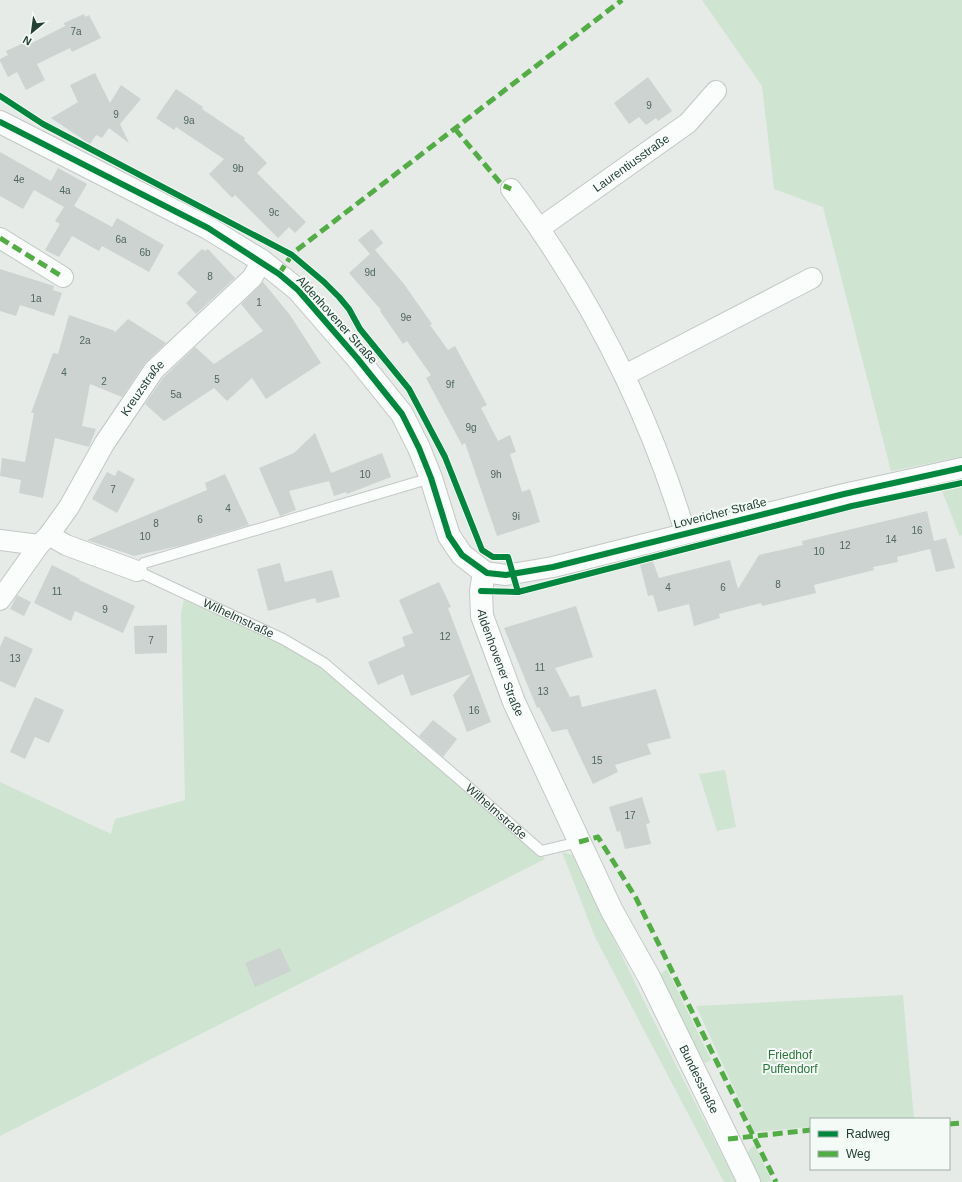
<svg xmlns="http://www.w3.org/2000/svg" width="962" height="1182" viewBox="0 0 962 1182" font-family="Arial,sans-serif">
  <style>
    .green { fill: #cfe4d1 }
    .building { fill: #cdd3d0 }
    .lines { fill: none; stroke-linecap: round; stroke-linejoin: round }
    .service-casing { stroke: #c3c8c5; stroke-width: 12 }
    .minor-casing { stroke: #c3c8c5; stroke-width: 22 }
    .tertiary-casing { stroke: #c3c8c5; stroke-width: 24 }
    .service { stroke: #fbfcfc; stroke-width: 10 }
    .minor { stroke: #fbfcfc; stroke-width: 20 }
    .tertiary { stroke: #fbfcfc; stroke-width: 22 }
    .quiet { stroke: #53ad45; stroke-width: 5; stroke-dasharray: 10 5; stroke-linecap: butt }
    .cycleway-casing { stroke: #f4faf6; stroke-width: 8 }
    .cycleway { stroke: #00873e; stroke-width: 6 }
    .labels { text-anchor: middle; stroke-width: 4; stroke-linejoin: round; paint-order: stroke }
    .number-label { font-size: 10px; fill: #4e665b }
    .street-label { font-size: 12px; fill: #224033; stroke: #f4faf6 }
    .park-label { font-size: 12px; fill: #2b783c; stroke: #f4faf6 }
  </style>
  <rect width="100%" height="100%" fill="#e6ebe8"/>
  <g class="green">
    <polygon points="702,0 962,0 962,457 891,471 823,207 774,189 762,86"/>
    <polygon points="962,486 962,534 960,537 942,491"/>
    <path d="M184,600C237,619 290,646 336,679L545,859L0,1136V782L111,834L115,819L185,800L181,613Z"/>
    <polygon points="725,770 736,827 717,831 699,774"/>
    <path d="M562,852L576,856C625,967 680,1074 736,1182H724L595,937Z"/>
    <polygon points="667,969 711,1060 705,1063 693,1045 658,976"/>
    <polygon points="903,995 914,1119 811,1119 811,1127 754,1132 696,1006"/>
    <polygon points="755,1145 772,1182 760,1182 748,1156 749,1150"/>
  </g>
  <g class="building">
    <polygon points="84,14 85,17 89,15 101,38 72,52 70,48 37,64 45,80 26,90 17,72 8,77 0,61 0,59 8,55 6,51 26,42 28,45 65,26 64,23"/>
    <polygon points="95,73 110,103 121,85 141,99 120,124 129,143 109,128 102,138 96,135 90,144 51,118 78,102 70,85"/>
    <polygon points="648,77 672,111 658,121 656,118 646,125 639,117 629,124 614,103"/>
    <polygon points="176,89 203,107 202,109 245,138 244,140 267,163 257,173 306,222 295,233 289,227 278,238 235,195 232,198 209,174 224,159 176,127 174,130 156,118"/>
    <polygon points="0,152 51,181 58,168 87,184 74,206 112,227 117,218 164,245 149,272 102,246 99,251 72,236 59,257 45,250 60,224 55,221 64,207 34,190 23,209 0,196"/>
    <polygon points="372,229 383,243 375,250 404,284 432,324 430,325 448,350 455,346 487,405 481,408 498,441 510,435 516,452 510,454 522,492 530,489 540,522 497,536 465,443 462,445 426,378 431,375 407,341 403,344 380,311 381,310 349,273 370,254 358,240"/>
    <polygon points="202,249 205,251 208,249 235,278 196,314 186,303 197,292 177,273"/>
    <polygon points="0,269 54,286 53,290 62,293 54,316 20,305 16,316 0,311"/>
    <polygon points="263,282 290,315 321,363 266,399 252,378 227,401 214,388 164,421 145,404 163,378 195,347 214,364 263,331 241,304"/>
    <polygon points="69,315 115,331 113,334 128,319 166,343 145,363 122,397 90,384 82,426 96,429 89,447 55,438 43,498 19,493 21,480 0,476 2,458 25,462 34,413 31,413 53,353 58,354"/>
    <polygon points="315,433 331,473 382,453 391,477 347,494 346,492 334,496 329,481 289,491 296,510 280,516 259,468 294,453"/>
    <polygon points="118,470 135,479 117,513 92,499 107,472 115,476"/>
    <polygon points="225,474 249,525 183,545 134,556 87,540 207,490 205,483"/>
    <polygon points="927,511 934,541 946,538 955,568 936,572 930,549 897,557 898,562 873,567 874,570 814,585 816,593 762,606 761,603 719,614 720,618 694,626 689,604 658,612 653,595 648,596 638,557 650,554 659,578 730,560 738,589 759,555 803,545 802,541"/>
    <polygon points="280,563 285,582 332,570 340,597 317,603 315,598 268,611 257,569"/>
    <polygon points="52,565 80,579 79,580 135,606 123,633 75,611 71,621 34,603"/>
    <polygon points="439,582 451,607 448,608 491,722 467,732 453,695 471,674 411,696 403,674 378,685 368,662 405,646 402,637 413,633 399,600"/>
    <polygon points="17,595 31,602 24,616 10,609"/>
    <polygon points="576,606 593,657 555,668 570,697 579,695 582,707 656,689 671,738 647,744 651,754 615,765 618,772 593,784 567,729 552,732 539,707 537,708 504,628"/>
    <polygon points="167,625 167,653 135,654 134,626"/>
    <polygon points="5,636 33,649 15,688 0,681 0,647"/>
    <polygon points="35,697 64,710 49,743 35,737 25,759 10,752"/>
    <polygon points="433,720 457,739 443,757 419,736"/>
    <polygon points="642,797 650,823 646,824 651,844 625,849 620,831 617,832 609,807"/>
    <polygon points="280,948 291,971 255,987 245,963"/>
  </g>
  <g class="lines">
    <g class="service-casing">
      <g id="service">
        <path id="s1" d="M431,478L144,563L137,571L283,639L324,663L465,784L541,851L579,842"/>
      </g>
    </g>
    <g class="minor-casing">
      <g id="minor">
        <path d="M511,189C590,295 647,406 685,532"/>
        <path id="s2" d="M540,228L688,123L716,91"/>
        <polyline points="0,238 63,277"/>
        <polyline points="625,375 812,278"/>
        <polyline points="49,535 66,545 137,571"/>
        <path id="s3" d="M0,540L39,545L49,535L69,507L104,444L154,370L252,278L262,261"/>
        <polyline points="484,572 506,575 553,567 844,494 962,468"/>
        <polyline points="0,600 39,545"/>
      </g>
    </g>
    <g class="tertiary-casing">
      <g id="tertiary">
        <path id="s4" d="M0,122L208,228L262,261L298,290L357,358L402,414L419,448L431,478L449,536L462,555L484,572L481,591L482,616L514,702L612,911L649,977L749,1182"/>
      </g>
    </g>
    <use href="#service" class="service"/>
    <use href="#minor" class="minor"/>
    <use href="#tertiary" class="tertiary"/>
    <g class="quiet">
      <polyline points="455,129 502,185 511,189"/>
      <polyline points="0,238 63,277"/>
      <polyline points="279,274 293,253 622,0"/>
      <polyline points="579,842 598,837 636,898 776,1182"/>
      <polyline points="949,1124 962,1123"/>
      <polyline points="728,1139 811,1130"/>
    </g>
    <g class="cycleway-casing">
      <g id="cycleway">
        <polyline points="0,96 43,124 292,255 324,282 339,297 349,309 360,329 409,389 445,457 482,550 493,557 508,557 518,592"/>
        <polyline points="0,122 208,228 279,274 298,290 357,358 402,414 419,448 431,478 449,536 462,555 487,573 506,575 553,567 844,494 962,468"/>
        <polyline points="481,591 518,592 852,506 962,483"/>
      </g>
    </g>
    <use href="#cycleway" class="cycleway"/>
  </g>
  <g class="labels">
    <g class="number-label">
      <text x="76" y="35">7a</text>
      <text x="649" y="109">9</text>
      <text x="116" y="118">9</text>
      <text x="189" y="124">9a</text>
      <text x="238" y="172">9b</text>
      <text x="19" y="183">4e</text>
      <text x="65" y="194">4a</text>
      <text x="274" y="216">9c</text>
      <text x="121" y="243">6a</text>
      <text x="145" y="256">6b</text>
      <text x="370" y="276">9d</text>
      <text x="210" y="280">8</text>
      <text x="36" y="302">1a</text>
      <text x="259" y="306">1</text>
      <text x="406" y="321">9e</text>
      <text x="85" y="344">2a</text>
      <text x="64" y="376">4</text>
      <text x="217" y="383">5</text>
      <text x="104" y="385">2</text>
      <text x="450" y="388">9f</text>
      <text x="176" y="398">5a</text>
      <text x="471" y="431">9g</text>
      <text x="365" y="478">10</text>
      <text x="496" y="478">9h</text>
      <text x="113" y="493">7</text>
      <text x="228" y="512">4</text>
      <text x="516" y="520">9i</text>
      <text x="200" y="523">6</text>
      <text x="156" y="527">8</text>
      <text x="917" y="534">16</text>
      <text x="145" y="540">10</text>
      <text x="891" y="543">14</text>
      <text x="845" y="549">12</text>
      <text x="819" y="555">10</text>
      <text x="778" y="588">8</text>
      <text x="668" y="591">4</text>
      <text x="723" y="591">6</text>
      <text x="57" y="595">11</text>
      <text x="105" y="613">9</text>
      <text x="445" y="640">12</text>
      <text x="151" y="644">7</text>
      <text x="15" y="662">13</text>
      <text x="540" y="671">11</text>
      <text x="543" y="695">13</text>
      <text x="474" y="714">16</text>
      <text x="597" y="764">15</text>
      <text x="630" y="819">17</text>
    </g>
    <g class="street-label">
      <text dy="4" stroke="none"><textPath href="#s2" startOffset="112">Laurentiusstraße</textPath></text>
      <text transform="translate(337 320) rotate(48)" y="4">Aldenhovener Straße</text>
      <text dy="4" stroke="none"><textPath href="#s3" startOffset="228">Kreuzstraße</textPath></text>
      <text transform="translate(720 513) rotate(-14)" y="4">Lovericher Straße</text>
      <text dy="4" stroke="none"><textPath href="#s1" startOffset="422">Wilhelmstraße</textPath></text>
      <text dy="4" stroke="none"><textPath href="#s4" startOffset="781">Aldenhovener Straße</textPath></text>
      <text dy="4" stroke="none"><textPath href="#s1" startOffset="746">Wilhelmstraße</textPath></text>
      <text dy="4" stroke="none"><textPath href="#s4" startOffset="1243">Bundesstraße</textPath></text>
    </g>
    <g class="park-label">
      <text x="790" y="1059">Friedhof<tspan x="790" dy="14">Puffendorf</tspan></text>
    </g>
  </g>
  <rect x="810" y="1118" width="140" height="52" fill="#f4faf6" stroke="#a0b0a8"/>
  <rect x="818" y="1131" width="20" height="6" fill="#00873e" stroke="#a0b0a8"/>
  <text x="846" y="1138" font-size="12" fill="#224033">Radweg</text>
  <rect x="818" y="1151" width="20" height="6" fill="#53ad45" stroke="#a0b0a8"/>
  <text x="846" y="1158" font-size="12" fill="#224033">Weg</text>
  <g transform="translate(32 32) rotate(209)" stroke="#f4faf6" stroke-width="3" paint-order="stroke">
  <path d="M0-3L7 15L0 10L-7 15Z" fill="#224033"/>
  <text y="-6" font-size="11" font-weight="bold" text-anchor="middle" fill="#224033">N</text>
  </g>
</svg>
